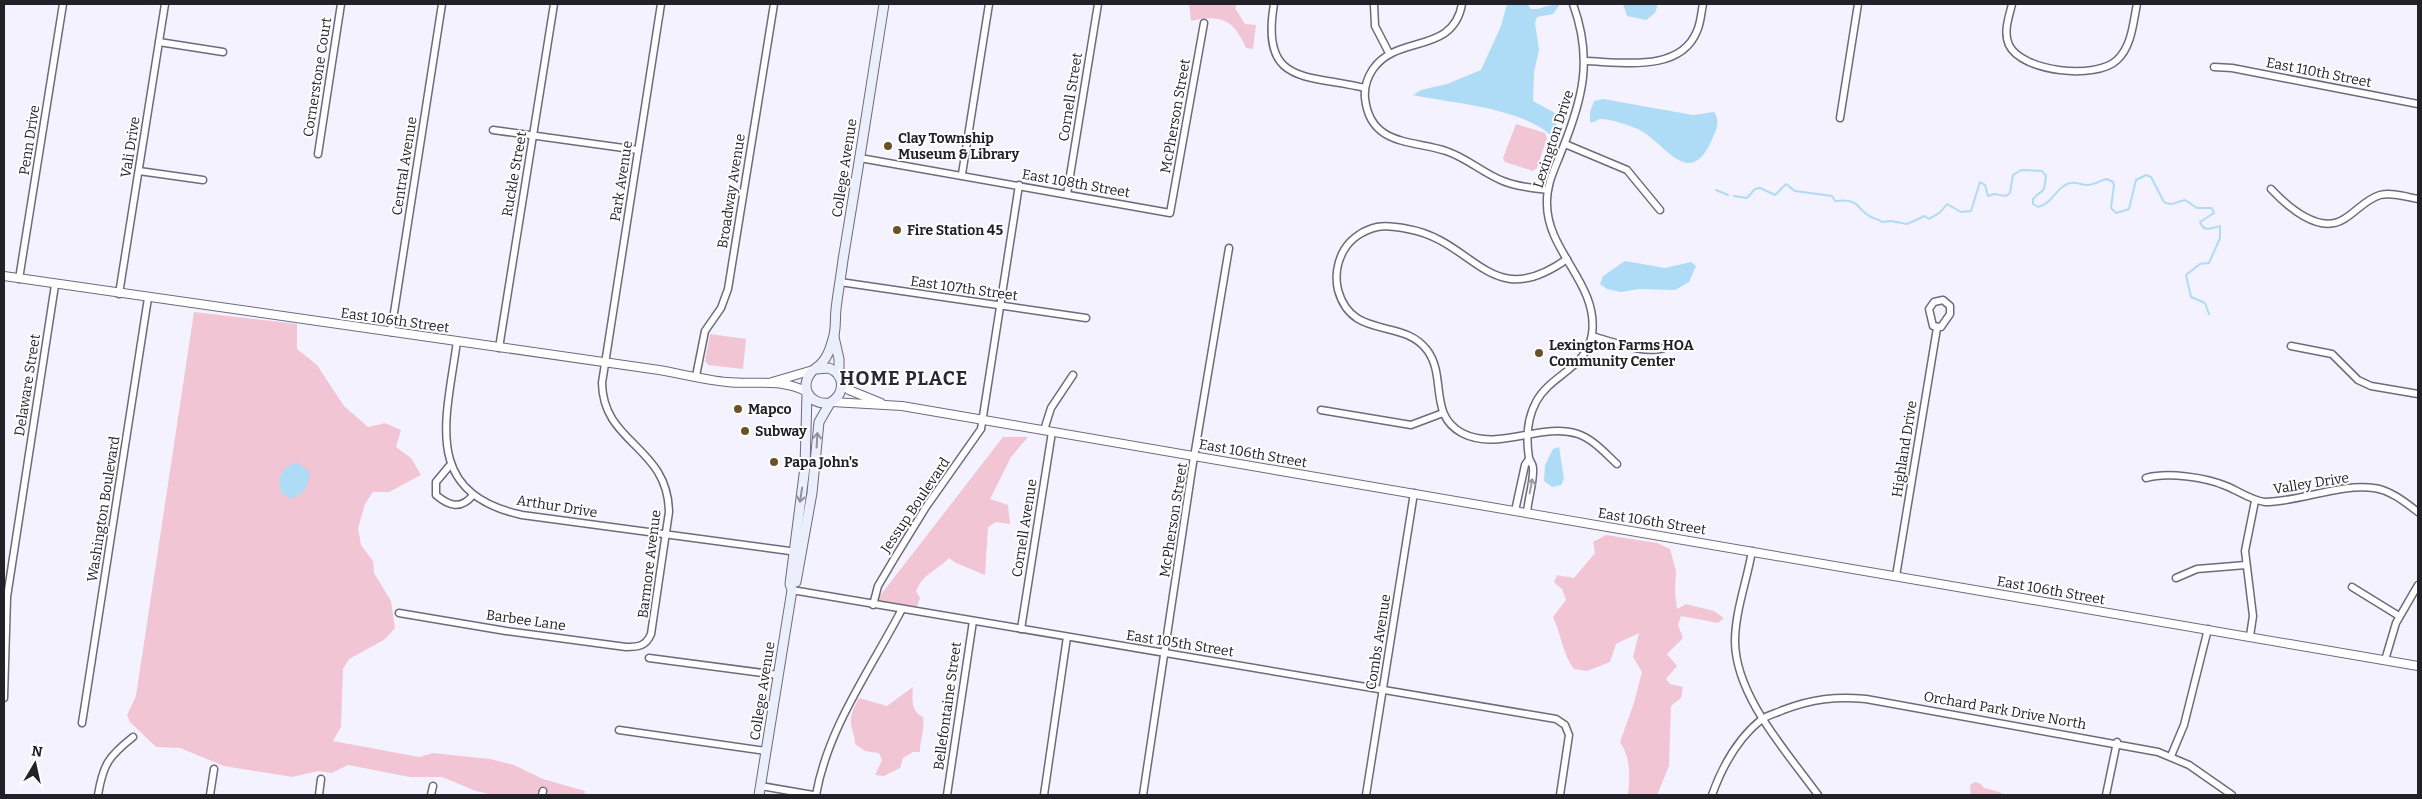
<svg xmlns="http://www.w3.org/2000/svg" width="2422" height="799" viewBox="0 0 2422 799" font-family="Bitter,serif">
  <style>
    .green { fill: #f2c5d5 }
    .water { fill: #aedbf5 }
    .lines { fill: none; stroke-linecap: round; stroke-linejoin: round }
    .stream { stroke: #aedbf5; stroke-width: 2 }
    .minor-casing { stroke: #6d6a7c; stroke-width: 9 }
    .tertiary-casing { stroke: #6d6a7c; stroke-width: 10 }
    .secondary-casing { stroke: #6d6a7c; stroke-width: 11 }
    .minor { stroke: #fff; stroke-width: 6 }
    .tertiary { stroke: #fff; stroke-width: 8 }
    .secondary { stroke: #eaeffb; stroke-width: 9 }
    .oneway { stroke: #90929c }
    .oneway2 { stroke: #9c9b9e }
    .poi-dot { fill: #695323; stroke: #fff; stroke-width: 2 }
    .labels { text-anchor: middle; stroke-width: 4; stroke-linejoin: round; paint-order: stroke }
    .street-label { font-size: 14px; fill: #222128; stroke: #fff }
    .poi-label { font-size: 14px; font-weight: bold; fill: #222128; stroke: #fff; text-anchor: start }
    .district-label { font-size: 19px; font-weight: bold; letter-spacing: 1px; fill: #2b2736; stroke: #fff }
  </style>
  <rect width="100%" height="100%" fill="#f5f2ff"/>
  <g class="green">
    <path d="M1189,4H1237L1235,8L1245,24L1256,25L1253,49L1246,48C1234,20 1221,14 1191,21Z"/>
    <polygon points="1516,124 1545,133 1547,138 1537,168 1533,171 1505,162 1503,158"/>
    <polygon points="194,312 297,324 297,349 317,365 344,406 368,427 385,423 401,430 396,447 411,458 421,475 389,492 373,492 365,504 358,528 361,545 373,561 374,573 391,601 395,628 384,640 349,659 343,669 341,727 333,741 419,757 433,753 490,759 514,765 543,779 585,791 584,795 489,794 476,791 442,777 410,777 348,765 332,773 318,771 292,777 224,766 180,748 156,747 130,722 127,715 136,696"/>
    <polygon points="710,334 746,339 743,369 708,365 705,361"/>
    <path d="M1003,437H1028L1011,457L990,499L1008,505L1010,524L996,522L988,527L985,575L956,563L949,558C935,572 924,573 916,591L920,598L917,607L876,601Z"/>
    <path d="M1606,535L1657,543L1670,549L1676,571L1675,592L1677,609L1686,604L1714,611L1724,618L1718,623L1681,616L1678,625L1683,638L1667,654L1677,666L1666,679L1670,684L1683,687L1681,698L1671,706L1669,766L1657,795H1628C1630,777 1631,758 1620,742L1634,703L1642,672L1633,657L1639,633L1616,644L1610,662L1587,671L1574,669C1563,655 1561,634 1553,617L1566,600L1562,589L1554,582L1557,575L1574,578L1595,553L1593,542Z"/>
    <path d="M913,687C912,699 911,712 923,717C925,730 920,739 920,752H913L903,758L900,768L884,776L875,775L882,760L879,753L865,751L855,744C855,735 851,730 851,723C850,714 855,706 859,698L887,706Z"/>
    <polygon points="1975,782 1981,784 1984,788 2000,792 2003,795 1971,795 1970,785"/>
  </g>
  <g class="water">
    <path d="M1507,4H1527L1531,9C1541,10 1550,3 1560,4L1553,14L1537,17L1535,23L1539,50L1534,72L1533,101L1557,114L1556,131L1553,137C1521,107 1454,104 1413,95L1421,90L1447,84L1481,70L1501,26Z"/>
    <polygon points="1623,4 1658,4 1655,13 1646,20 1627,16"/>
    <path d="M1603,99L1693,115L1714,112C1720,120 1717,129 1713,137C1690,193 1666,143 1638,129C1628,125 1611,119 1600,119C1595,120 1596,123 1590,122V112L1594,101Z"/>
    <polygon points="1625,261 1665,268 1691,262 1696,266 1689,282 1675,290 1639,289 1621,292 1607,289 1600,284 1603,276"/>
    <polygon points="1559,447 1564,479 1561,485 1552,487 1544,481 1545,465 1553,449"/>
    <path d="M298,462L310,473C308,486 304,494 291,499L281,492C277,474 282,468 298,462Z"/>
  </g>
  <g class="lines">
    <g class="stream">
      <polyline points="1716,190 1728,195"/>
      <path d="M1734,196L1747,198L1755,189L1760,188L1775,195L1786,184L1795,191L1832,196L1835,201C1862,198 1856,210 1871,217C1876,219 1878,219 1882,222L1891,221L1907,224L1925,216L1929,219C1941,212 1939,214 1947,204L1961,212L1971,211L1980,182L1985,185L1988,196L1994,194L2006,196L2010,193L2013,175L2021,170L2042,171L2046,176C2043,197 2045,186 2033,199V204L2038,207C2051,204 2054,192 2065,185C2074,180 2079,185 2088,185C2094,185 2101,180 2107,179L2113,182L2114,185L2111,208L2116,213L2129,209L2136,180L2146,175L2151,177L2164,202C2172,207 2177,201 2185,200L2197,208H2212L2214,213L2200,222C2205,234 2213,227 2220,226V238L2209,263L2200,264L2186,275L2191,297L2205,303L2209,314"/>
    </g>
    <g class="minor-casing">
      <g id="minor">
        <path d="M1274,4C1260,86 1307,74 1365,88"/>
        <polyline points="1374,4 1375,26 1389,53"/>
        <path d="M1462,4C1453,55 1397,34 1373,69C1367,78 1364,88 1365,98C1370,146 1412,140 1446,151C1467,158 1483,173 1503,181C1517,187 1533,188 1548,190"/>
        <path d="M2012,4C2009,17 2003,32 2009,45C2022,72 2096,80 2117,60C2132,46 2133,23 2137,4"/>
        <polyline points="159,42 223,52"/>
        <path d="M1585,61C1622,62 1680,73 1697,31C1701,22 1701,13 1703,4"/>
        <polyline points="2214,67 2232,68 2418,104"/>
        <polyline points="1840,118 1858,4"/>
        <polyline points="493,130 638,150"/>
        <polyline points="1565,144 1627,170 1660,210"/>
        <polyline points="318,154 341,4"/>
        <polyline points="860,158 1170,213 1204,23"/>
        <polyline points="139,171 203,180"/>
        <polyline points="962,174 989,4"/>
        <path d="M2271,189C2287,206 2319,235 2344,219C2356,212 2366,199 2380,195C2392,192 2407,197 2418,199"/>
        <polyline points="1067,194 1098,4"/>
        <path d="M1567,259C1490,314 1476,241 1408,229C1398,227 1387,225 1377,227C1364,230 1351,238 1344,250C1337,262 1335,277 1338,290C1352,341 1402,317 1427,350C1447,376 1428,415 1462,433C1499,452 1540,422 1578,434C1593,439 1606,454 1617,464"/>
        <polyline points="19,279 63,4"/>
        <polyline points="840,282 1086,318"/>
        <polyline points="119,294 165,4"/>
        <polygon points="1943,300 1950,306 1950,314 1941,327 1933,326 1929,309 1934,302"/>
        <polyline points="391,332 442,4"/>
        <path d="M1592,336C1610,341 1649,356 1666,347"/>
        <path d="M457,341C447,417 420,493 522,515L797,552"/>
        <polyline points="2291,346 2332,354 2358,380 2371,386 2418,394"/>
        <polyline points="499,348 554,4"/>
        <polyline points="696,376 705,331 721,308 728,289 774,4"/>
        <polyline points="1321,410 1411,425 1443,413"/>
        <polyline points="1044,430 1051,408 1073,375"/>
        <path d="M451,464L436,482V495C449,506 461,510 473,495"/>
        <path d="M2146,478C2167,472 2205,477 2226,486C2239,491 2250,500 2265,502C2299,502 2341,483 2374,488C2390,490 2405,502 2418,512"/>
        <polyline points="1515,511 1525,465 1529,459"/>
        <path d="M1527,513C1528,498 1534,482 1533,468C1533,464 1530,461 1529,458C1526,439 1527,419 1536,402C1550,375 1587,368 1592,334C1599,284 1547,252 1547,204C1546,185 1555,168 1562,150C1583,98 1593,59 1573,4"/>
        <path d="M1752,551C1747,581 1735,611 1735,642C1736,697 1787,752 1818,795"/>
        <polyline points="1896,576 1937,328"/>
        <polyline points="2176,578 2197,569 2246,565"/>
        <polyline points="2352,587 2399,616"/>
        <polyline points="792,590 1556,719 1565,725 1569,735 1560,795"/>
        <polyline points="873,605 878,586 894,559 926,507 981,429 1019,185"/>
        <path d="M399,613L506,631L626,647C639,647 646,646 651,634L669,512C668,446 603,444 602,383L661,4"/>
        <polyline points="1021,629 1052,432"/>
        <polyline points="2250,636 2253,616 2245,551 2255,501"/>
        <polyline points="649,658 778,675"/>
        <polyline points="2385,660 2396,623 2418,585"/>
        <polyline points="4,698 7,597 55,285"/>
        <polyline points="82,723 148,298"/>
        <polyline points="619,730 766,751"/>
        <polyline points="2171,756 2184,725 2208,629"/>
        <polyline points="761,786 813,795"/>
        <path d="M98,795C103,764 109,756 133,737"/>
        <polyline points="210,795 214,769"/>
        <polyline points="319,795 321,779"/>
        <polyline points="431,795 433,786"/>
        <polyline points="542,795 543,791"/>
        <path d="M816,795C828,727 871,669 902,609"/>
        <polyline points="947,795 973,621"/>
        <polyline points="1044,795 1067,637"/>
        <polyline points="1143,795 1192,469 1229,248"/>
        <polyline points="1366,795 1414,493"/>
        <path d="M1712,795C1722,767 1738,738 1762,719C1768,715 1777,713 1783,710C1812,699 1836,696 1866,699L2158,752L2189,765L2232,795"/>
        <polyline points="2106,795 2117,742"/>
      </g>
    </g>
    <g class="tertiary-casing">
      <g id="tertiary">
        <path d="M4,276L659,370C682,374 705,380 727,382C755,385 782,378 807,392"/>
        <polyline points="772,382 813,370"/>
        <polyline points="842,382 849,390 881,403"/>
        <polyline points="832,402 902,406 2418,666"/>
      </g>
    </g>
    <g class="secondary-casing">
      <g id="secondary">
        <polyline points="834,337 839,359 839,376"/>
        <path d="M816,369L829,368C846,375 845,394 830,403C807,406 797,382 816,368C827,361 831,347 834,335C836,327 835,318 836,309C838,292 841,276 843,260C857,175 871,89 884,4"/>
        <polyline points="796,582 812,493 819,422 830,403"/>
        <polyline points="759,795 792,590 790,584 805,467 807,394"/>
      </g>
    </g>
    <use href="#minor" class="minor"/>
    <use href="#tertiary" class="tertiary"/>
    <use href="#secondary" class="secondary"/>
  </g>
  <defs><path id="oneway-shaft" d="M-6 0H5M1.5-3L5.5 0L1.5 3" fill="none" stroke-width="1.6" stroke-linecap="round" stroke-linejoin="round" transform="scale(1.25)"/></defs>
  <g class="oneway">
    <use href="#oneway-shaft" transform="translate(817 440) rotate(-87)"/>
    <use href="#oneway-shaft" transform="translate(801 495) rotate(99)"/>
  </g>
  <use class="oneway2" href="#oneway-shaft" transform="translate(1531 486) rotate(-80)"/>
  <g class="poi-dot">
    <circle cx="888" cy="146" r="5"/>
    <circle cx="897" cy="230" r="5"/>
    <circle cx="1539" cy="353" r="5"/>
    <circle cx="738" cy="409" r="5"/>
    <circle cx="745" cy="431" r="5"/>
    <circle cx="774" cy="462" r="5"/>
  </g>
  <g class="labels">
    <g class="street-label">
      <text transform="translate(2319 72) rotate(11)" y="5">East 110th Street</text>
      <text transform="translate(317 77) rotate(-81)" y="5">Cornerstone Court</text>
      <text transform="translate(1070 97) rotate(-81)" y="5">Cornell Street</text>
      <text transform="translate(1175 116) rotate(-80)" y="5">McPherson Street</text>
      <text transform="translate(1553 139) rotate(-72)" y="5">Lexington Drive</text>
      <text transform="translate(29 140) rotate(-81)" y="5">Penn Drive</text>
      <text transform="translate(130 147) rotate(-81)" y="5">Vali Drive</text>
      <text transform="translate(404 166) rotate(-81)" y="5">Central Avenue</text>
      <text transform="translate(844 168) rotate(-81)" y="5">College Avenue</text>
      <text transform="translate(514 174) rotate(-80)" y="5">Ruckle Street</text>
      <text transform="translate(621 181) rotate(-81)" y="5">Park Avenue</text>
      <text transform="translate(1076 183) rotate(10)" y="5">East 108th Street</text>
      <text transform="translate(731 191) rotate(-81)" y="5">Broadway Avenue</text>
      <text transform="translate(964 288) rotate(8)" y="5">East 107th Street</text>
      <text transform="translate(395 320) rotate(8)" y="5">East 106th Street</text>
      <text transform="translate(27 385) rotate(-81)" y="5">Delaware Street</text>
      <text transform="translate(1904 449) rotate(-81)" y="5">Highland Drive</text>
      <text transform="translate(1253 453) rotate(10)" y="5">East 106th Street</text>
      <text transform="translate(2311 483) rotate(-9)" y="5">Valley Drive</text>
      <text transform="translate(915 505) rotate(-56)" y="5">Jessup Boulevard</text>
      <text transform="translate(557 506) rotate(9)" y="5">Arthur Drive</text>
      <text transform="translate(103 509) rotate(-81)" y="5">Washington Boulevard</text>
      <text transform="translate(1173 520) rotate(-81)" y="5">McPherson Street</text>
      <text transform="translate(1652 521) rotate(9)" y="5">East 106th Street</text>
      <text transform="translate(1024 528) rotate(-81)" y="5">Cornell Avenue</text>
      <text transform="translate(649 564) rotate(-83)" y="5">Barmore Avenue</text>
      <text transform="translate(2051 590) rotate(10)" y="5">East 106th Street</text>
      <text transform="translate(526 620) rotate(8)" y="5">Barbee Lane</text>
      <text transform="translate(1378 642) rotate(-81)" y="5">Combs Avenue</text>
      <text transform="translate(1180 643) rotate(9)" y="5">East 105th Street</text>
      <text transform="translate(762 691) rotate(-81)" y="5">College Avenue</text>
      <text transform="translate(947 706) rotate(-82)" y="5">Bellefontaine Street</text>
      <text transform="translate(2005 710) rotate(10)" y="5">Orchard Park Drive North</text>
    </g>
    <g class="poi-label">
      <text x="898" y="143">Clay Township<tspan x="898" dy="16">Museum &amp; Library</tspan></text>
      <text x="907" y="235">Fire Station 45</text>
      <text x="1549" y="350">Lexington Farms HOA<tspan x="1549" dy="16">Community Center</tspan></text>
      <text x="748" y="414">Mapco</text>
      <text x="755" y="436">Subway</text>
      <text x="784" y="467">Papa John's</text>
    </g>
    <g class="district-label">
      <text x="904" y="385">HOME PLACE</text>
    </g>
  </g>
  <rect width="2422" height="799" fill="none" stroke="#222128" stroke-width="10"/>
  <g transform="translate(35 764) rotate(9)" stroke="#ffffff" stroke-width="4" paint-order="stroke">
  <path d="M0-4L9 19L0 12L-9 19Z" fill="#222128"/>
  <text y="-8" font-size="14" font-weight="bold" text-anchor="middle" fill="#222128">N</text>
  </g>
</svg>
